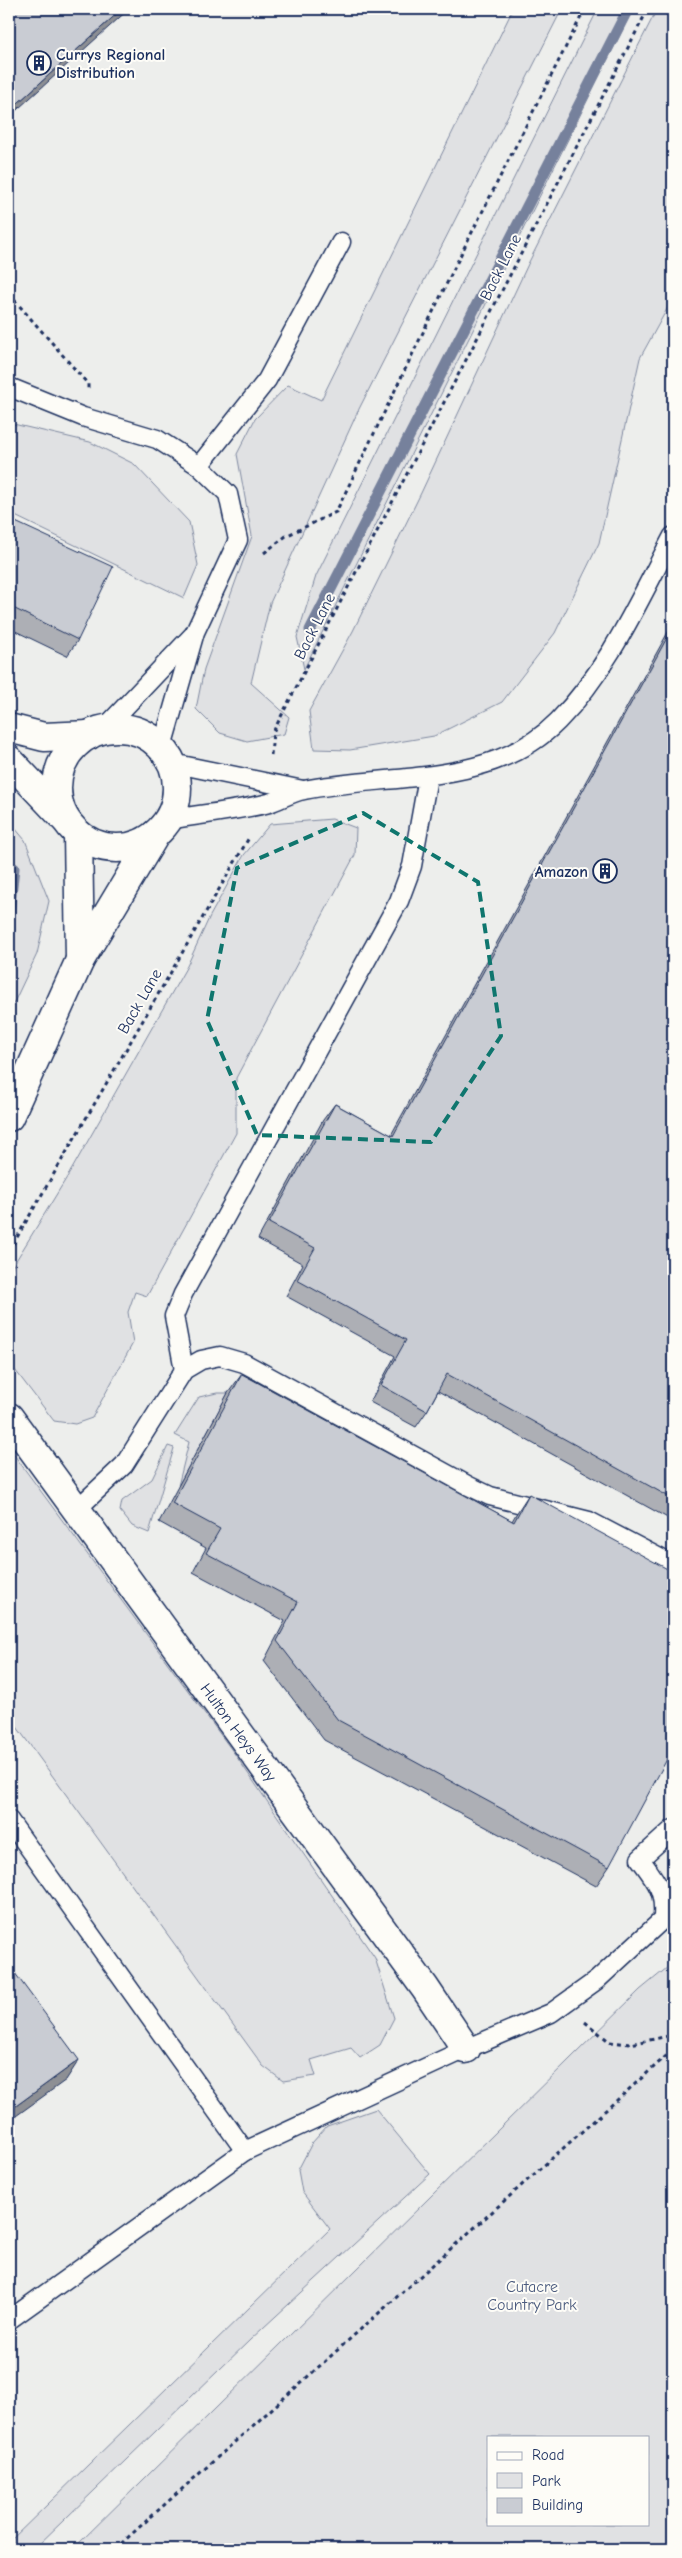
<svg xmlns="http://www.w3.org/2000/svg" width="682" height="2558" viewBox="0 0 682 2558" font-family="'Comic Neue',sans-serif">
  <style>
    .built { fill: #edeeec }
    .green { fill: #e0e1e3; stroke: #7e88a0; fill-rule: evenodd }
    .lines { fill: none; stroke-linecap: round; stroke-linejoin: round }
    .stream { stroke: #76819c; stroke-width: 11 }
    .service-casing { stroke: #1b2f5e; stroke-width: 21 }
    .minor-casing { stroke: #1b2f5e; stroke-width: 31 }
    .path { stroke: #1b2f5e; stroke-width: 3; stroke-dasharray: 4 4; stroke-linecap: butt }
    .service { stroke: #fdfcf7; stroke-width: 18 }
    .minor { stroke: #fdfcf7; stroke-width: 28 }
    .wall { fill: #adafb5; stroke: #1b2f5e }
    .shaded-wall { fill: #8d8f94; stroke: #1b2f5e }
    .building { fill: #c9ccd3; stroke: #1b2f5e }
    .marked { fill: none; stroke: #0f766e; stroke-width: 4; stroke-dasharray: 10 6; stroke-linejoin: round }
    .labels { text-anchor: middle; stroke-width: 4; stroke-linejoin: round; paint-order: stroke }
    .poi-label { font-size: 16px; font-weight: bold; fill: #1b2f5e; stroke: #fdfcf7; text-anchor: start }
    .street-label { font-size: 16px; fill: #1b2f5e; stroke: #fdfcf7 }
    .park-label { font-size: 16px; fill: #4c5c7f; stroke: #fdfcf7 }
  </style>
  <rect width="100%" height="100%" fill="#fdfcf7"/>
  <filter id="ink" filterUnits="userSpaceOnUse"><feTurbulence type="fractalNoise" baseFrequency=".02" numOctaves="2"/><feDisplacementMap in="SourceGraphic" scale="10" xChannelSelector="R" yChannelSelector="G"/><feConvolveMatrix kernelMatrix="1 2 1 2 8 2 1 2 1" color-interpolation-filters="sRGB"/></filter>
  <g filter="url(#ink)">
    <polygon class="built" points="9,9 673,9 673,1963 640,1990 73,2549 9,2549"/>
    <g class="green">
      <polygon points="513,9 562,9 359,409 270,603 251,683 289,717 284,734 247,741 220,733 196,709 204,669 252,536 237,454 255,419 288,385 321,400"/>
      <polygon points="598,9 633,9 304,669 297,637 316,576"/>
      <polygon points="657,9 673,9 673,298 640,358 599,543 555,633 502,702 434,736 350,750 314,749 309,711 353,631 421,493 529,262"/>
      <polygon points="9,423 90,442 134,464 189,522 198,565 184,598 9,513"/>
      <polygon points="332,819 356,828 355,855 236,1078 236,1133 147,1296 135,1292 128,1312 133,1343 92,1418 75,1424 54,1421 9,1362 9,1272 72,1169 187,966 210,916 244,855 270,824"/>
      <polygon points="9,821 25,840 49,901 37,954 9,1013"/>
      <polygon points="217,1393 228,1393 178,1486 189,1442 175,1435 199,1397"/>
      <polygon points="168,1446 174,1448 149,1533 132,1526 120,1511 122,1501 152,1479"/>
      <polygon points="9,1448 234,1753 375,1958 394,2018 380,2045 360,2058 351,2048 311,2060 316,2076 283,2081 263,2066 9,1716"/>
      <path d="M673,1963V2549H73L640,1990ZM488,2437H648V2524H488Z"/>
      <polygon points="376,2109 430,2174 250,2340 34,2549 9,2549 9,2542 330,2229 302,2192 298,2170 312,2143 327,2126"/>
    </g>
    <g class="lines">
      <g class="stream">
        <polyline points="310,630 628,9"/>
        <polyline points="9,913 14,868"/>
      </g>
      <g class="service-casing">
        <g id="service">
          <polyline points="9,387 83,417 157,439 199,466 228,494 238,540 195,632 162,747"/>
          <polyline points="199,466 267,380 341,242"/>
          <polyline points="103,730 194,634"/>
          <polyline points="172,763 303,790"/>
          <path d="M168,820C201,814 237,811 269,803C281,799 292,792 304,790C388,773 492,788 558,721C609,669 639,600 673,536"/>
          <polyline points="184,1370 174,1316 183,1294 399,901 412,866 428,777"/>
          <polyline points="77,1509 124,1465 184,1370 201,1360 220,1356 244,1363 469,1486 490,1496 589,1521 673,1565"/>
          <polyline points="9,1820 245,2151 466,2049 551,2013 597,1980 673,1910"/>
          <path d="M663,1918C665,1890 656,1881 640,1859L673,1829"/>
          <polyline points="9,2320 245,2151"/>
        </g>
      </g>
      <g class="minor-casing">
        <g id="minor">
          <polyline points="9,728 44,737 89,735"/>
          <circle cx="117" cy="788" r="60"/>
          <polyline points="9,760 64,818"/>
          <polyline points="78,834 80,960"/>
          <polyline points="9,1117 80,960 155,835"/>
          <polyline points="9,1417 425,1988 466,2049"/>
        </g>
      </g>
      <g class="path">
        <polyline points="9,294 88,384 88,389"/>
        <polyline points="264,553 286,536 336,512 462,252 585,9"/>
        <polyline points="271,755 273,732 648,9"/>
        <polyline points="9,1251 250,836"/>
        <polyline points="585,2022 610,2042 631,2044 673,2035"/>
        <polyline points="115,2549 673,2050"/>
      </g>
      <use href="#service" class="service"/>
      <use href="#minor" class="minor"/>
    </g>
    <g class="wall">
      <polygon points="9,519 78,640 67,656 9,628"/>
      <polygon points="673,623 673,1521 438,1391 427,1411 416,1427 370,1402 395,1356 286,1296 303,1264 258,1239 323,1120 335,1104 391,1135"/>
      <polygon points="242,1374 512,1521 516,1514 529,1494 609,1867 596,1886 324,1740 264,1661 285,1621 193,1572 206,1548 159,1522 228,1393"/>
    </g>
    <g class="shaded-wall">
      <polygon points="122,9 129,9 9,117 9,111"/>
      <polygon points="79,2060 66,2080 9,2121 9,2111"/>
    </g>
    <g class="building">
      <polygon points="9,9 122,9 9,111"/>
      <polygon points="9,519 113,567 78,640 9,606"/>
      <polygon points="673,627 673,1499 447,1374 427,1411 381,1385 406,1340 297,1280 315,1248 269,1223 335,1104 393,1136"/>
      <polygon points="242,1374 514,1522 529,1494 673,1572 673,1748 609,1867 338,1720 277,1641 298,1602 206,1553 220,1529 172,1503"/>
      <polygon points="9,1965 79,2060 9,2111"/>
    </g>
  </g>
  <path class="marked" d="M363,813L478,882L501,1036L431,1142L257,1135L207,1020L237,868Z"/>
  <defs>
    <g id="building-ring" transform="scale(1.25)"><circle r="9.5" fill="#fdfcf7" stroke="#1b2f5e" stroke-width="1.5"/><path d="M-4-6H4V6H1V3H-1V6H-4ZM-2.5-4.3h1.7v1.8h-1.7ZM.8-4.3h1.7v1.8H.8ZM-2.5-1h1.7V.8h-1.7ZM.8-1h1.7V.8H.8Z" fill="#1b2f5e"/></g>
  </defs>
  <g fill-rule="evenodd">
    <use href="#building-ring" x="39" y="63"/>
    <use href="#building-ring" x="605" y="871"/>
  </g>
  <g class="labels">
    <g class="poi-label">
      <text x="56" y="60">Currys Regional<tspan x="56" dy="18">Distribution</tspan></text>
      <text x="588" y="877" text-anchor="end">Amazon</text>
    </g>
    <g class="street-label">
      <text transform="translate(500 267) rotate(-63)" y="6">Back Lane</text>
      <text transform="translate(314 626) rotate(-63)" y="6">Back Lane</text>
      <text transform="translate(139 1001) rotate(-60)" y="6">Back Lane</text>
      <text transform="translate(239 1732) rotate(54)" y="6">Hulton Heys Way</text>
    </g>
    <g class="park-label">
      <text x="532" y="2292">Cutacre<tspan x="532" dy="18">Country Park</tspan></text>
    </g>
  </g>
  <rect width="682" height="2558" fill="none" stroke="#fdfcf7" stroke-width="30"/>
  <rect x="15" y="15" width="652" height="2528" fill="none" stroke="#1b2f5e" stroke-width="2" filter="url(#ink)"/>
  <rect x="487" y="2436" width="162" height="90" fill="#fdfcf7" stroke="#a3aaba"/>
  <rect x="497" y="2452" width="25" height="8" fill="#fdfcf7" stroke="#a3aaba"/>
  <text x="532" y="2460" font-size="15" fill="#1b2f5e">Road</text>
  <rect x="497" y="2473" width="25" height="15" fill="#e0e1e3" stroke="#a3aaba"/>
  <text x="532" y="2486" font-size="15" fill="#1b2f5e">Park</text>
  <rect x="497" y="2498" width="25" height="15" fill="#c9ccd3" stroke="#a3aaba"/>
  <text x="532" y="2510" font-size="15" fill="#1b2f5e">Building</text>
</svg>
